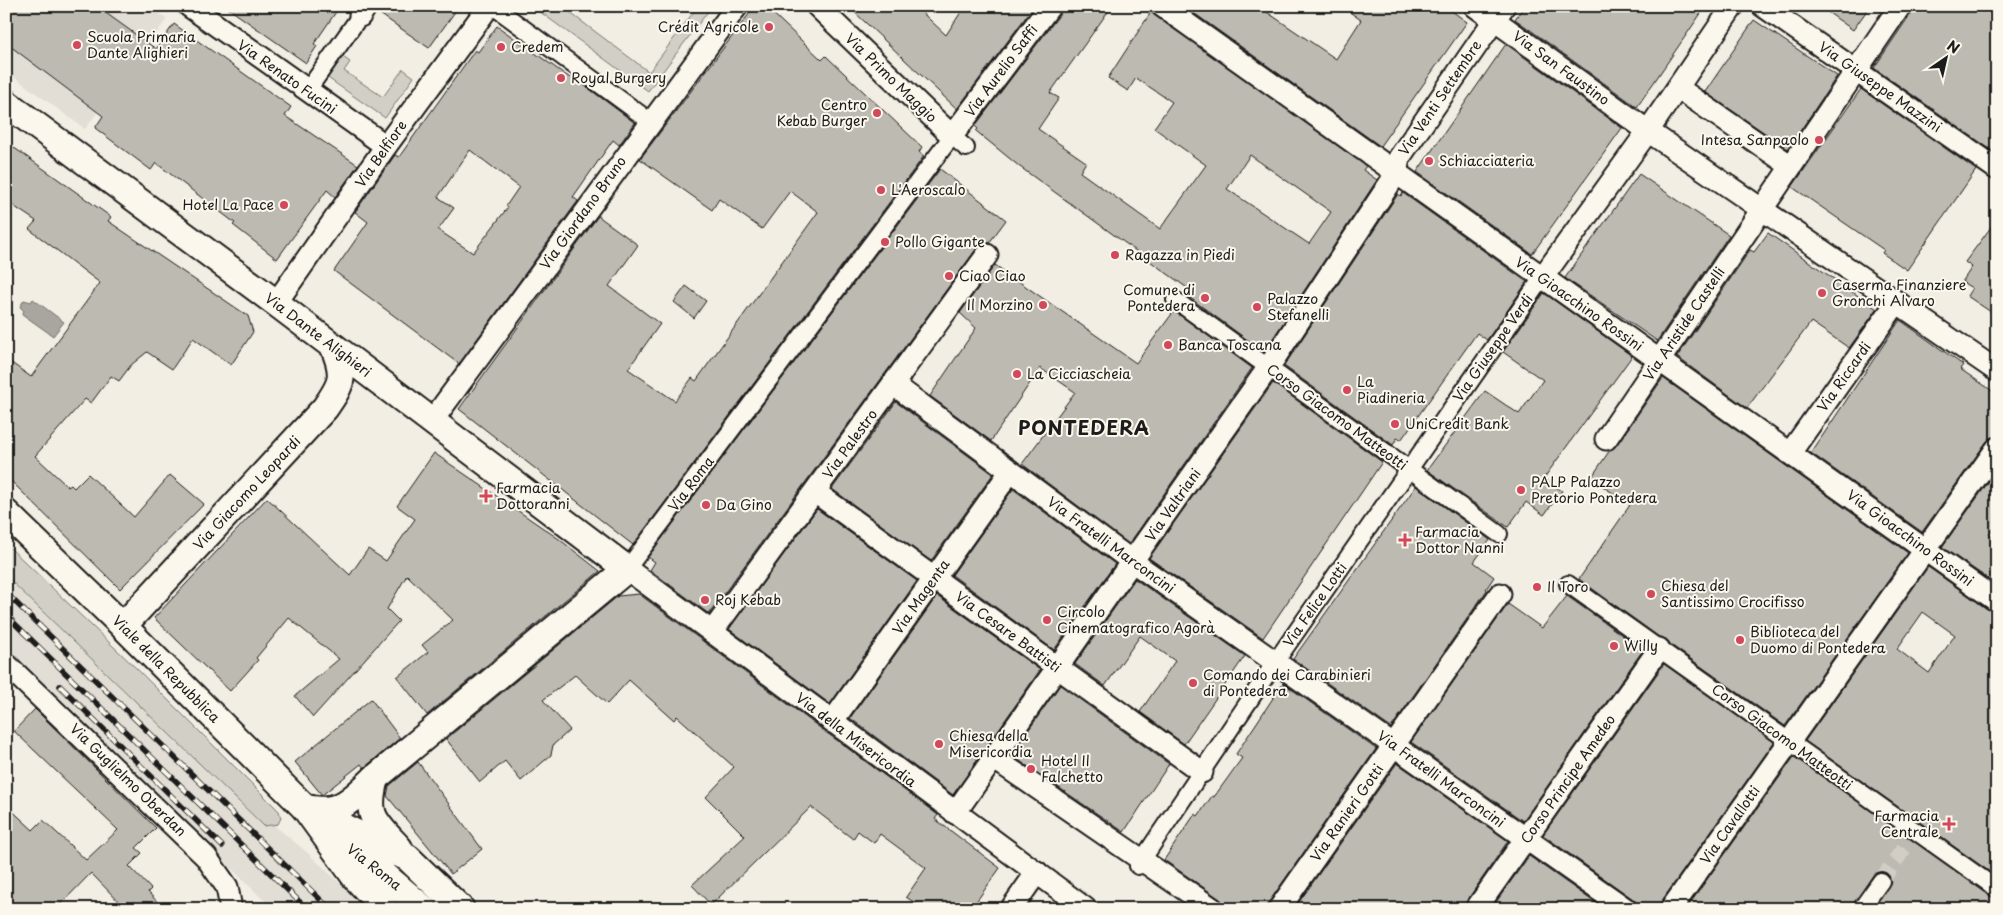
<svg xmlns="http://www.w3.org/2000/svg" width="2003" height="915" viewBox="0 0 2003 915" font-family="'Playpen Sans',sans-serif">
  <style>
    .built { fill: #e2ded5 }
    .green { fill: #d2cfc6; stroke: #777671 }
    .water { fill: #a9a6a0; stroke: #716f6b }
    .building { fill: #bdbab1; stroke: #1c1c1c; fill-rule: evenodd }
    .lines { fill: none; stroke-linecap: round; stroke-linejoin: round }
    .pedestrian-tunnel { stroke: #d2cec6; stroke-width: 16; stroke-dasharray: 16 8; stroke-linecap: butt }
    .pedestrian-casing { stroke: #1c1c1c; stroke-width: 20 }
    .minor-casing { stroke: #1c1c1c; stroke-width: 25 }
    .tertiary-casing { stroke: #1c1c1c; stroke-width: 30 }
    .pedestrian { stroke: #fbf7ec; stroke-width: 16 }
    .minor { stroke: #fbf7ec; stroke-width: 21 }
    .tertiary { stroke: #fbf7ec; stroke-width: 26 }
    .rail-casing { stroke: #1c1c1c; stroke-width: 5.5 }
    .rail { stroke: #fbf7ec; stroke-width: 4; stroke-dasharray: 11; stroke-linecap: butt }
    .poi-dot { fill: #d1495b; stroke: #fbf7ec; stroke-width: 2 }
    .labels { text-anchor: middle; stroke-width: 4; stroke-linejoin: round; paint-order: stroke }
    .poi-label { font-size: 14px; fill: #1c1c1c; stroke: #fbf7ec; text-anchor: start }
    .street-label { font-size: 14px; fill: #1c1c1c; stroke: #fbf7ec }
    .district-label { font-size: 19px; font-weight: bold; letter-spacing: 1px; fill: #1c1c1c; stroke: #fbf7ec }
  </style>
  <rect width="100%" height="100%" fill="#f2eee4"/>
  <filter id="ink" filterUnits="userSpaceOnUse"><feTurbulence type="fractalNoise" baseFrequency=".02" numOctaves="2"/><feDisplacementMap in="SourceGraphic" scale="10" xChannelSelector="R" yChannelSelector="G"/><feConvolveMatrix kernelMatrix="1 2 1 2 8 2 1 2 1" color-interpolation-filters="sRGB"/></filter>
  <g filter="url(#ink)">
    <g class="built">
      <polygon points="6,6 149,6 167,19 85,129 6,71"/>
      <polygon points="6,576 264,826 274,825 309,854 367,909 273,909 6,651"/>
    </g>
    <g class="green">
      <polygon points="532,6 561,6 649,72 698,6 712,6 648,91"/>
      <polygon points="340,55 350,62 344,71 383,97 403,69 414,77 385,118 325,76"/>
      <polygon points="6,544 137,669 279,811 281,818 278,824 264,826 6,576"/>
    </g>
    <polygon class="water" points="33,299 64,322 53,336 22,314 24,311 20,307 24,300 31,302"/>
    <g class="building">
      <polygon points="6,6 96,6 156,49 174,24 291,107 285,116 358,165 335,197 327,190 277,259 233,225 235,223 156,163 151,170 95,128 103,116 6,43"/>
      <polygon points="225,6 340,6 314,44 317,46 306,63"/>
      <polygon points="378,6 459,6 429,48 377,12"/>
      <polygon points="755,6 765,6 822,60 826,56 922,147 919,152 924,156 633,545 459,409 598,216 638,245 609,286 660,324 628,369 675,401 692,378 696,381 818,212 790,191 762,229 719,199 712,210 640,159"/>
      <polygon points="848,6 915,6 946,35 965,6 1034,6 957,109"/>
      <path d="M1062,6H1112L1050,93L1059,98L1038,129L1086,162L1080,172L1160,229L1206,165L1154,128L1172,102L1136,78L1128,91L1108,78L1151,12L1366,166L1363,170L1377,180L1264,352L1186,295L1190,290L1020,167L976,131L978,129L975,126L1060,14ZM1250,155L1331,212L1309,244L1227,189Z"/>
      <polygon points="1184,6 1258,6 1336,59 1361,20 1341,6 1445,6 1467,22 1380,146"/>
      <polygon points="1524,6 1706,6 1637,107 1515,19"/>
      <polygon points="1819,6 1870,6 1853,30"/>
      <polygon points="1916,6 1997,6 1997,154 1874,68"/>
      <polygon points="1754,20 1837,76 1788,149 1705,92"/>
      <path d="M497,26L570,78L572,76L635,123L619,145L613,140L573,197L578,201L459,364L334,271L368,222L355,212L395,155L399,157L475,50L478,52ZM470,150L519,187L506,206L508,207L473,253L438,230L454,208L438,197Z"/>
      <polygon points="1506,44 1622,128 1532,254 1417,172"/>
      <polygon points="1861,89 1976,170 1907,270 1882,253 1884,250 1792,187"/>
      <polygon points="6,142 111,217 108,221 248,316 253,332 231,365 193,338 172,369 147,352 131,365 119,381 111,376 91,403 85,399 35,456 68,487 71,485 74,488 88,474 134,517 170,475 204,504 120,589 6,476 6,359 31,377 100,283 29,229 36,221 6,201"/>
      <polygon points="940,169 1006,220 989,243 982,243 977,248 709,614 650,570 655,562 648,557"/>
      <polygon points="1639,174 1729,235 1657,341 1565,278"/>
      <polygon points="1403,193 1527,282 1487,340 1477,333 1401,440 1397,438 1393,445 1284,366 1398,194 1401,196"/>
      <polygon points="1997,219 1997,316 1967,296 1972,288 1962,282 1972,267 1965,262"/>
      <polygon points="1768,233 1877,309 1849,348 1811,322 1747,408 1677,357 1750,250 1754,252"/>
      <polygon points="995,265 1136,363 1174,311 1252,368 1129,544 1022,464 1075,392 1040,368 991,441 930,396 976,328 960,313"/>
      <polygon points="686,286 706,301 694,318 674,302"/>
      <polygon points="1544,293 1632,356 1544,478 1562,491 1544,515 1526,502 1508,527 1427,470 1485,391 1519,414 1543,380 1503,352"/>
      <polygon points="1900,320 1963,365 1960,369 1997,394 1997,436 1987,441 1922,532 1811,453"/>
      <polygon points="1663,378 1908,553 1785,726 1671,645 1666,639 1659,637 1579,579 1630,505 1591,478 1610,450 1616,446"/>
      <polygon points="1273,383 1382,462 1263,638 1149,558"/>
      <polygon points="896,402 993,474 931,561 832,489"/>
      <polygon points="434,453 559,539 600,571 427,715 397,677 428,652 422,645 453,620 407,575 387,609 399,621 313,717 295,696 339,659 289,618 256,658 258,660 230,691 154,618 267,498 350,575 368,549 386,561 415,519 397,506"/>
      <polygon points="1997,470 1997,524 1989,535 1997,540 1997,585 1942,547"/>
      <polygon points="1416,486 1490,540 1474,562 1494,577 1486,589 1487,590 1391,728 1293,659"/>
      <polygon points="1013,489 1115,564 1054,650 952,575"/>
      <polygon points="817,509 917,581 830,704 729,629"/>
      <path d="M1928,567L1990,611L1997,613V877L1805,741ZM1923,612L1955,635L1929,673L1897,649Z"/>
      <polygon points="1135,579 1245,656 1184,744 1140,712 1175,661 1140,636 1105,686 1075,664"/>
      <polygon points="639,594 938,815 935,819 1000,868 971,909 924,909 906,897 926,868 880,834 874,843 858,831 853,839 811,807 711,905 692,885 745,836 706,797 734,767 677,716 674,720 629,680 607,704 575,675 543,700 570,730 553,745 551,755 521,781 505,761 480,782 446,739 618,596"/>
      <polygon points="937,596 1040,670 953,795 850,718"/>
      <polygon points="1567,596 1643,650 1523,821 1411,742 1508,604 1542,628"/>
      <polygon points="1664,664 1774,742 1661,902 1659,909 1638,909 1633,899 1543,835"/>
      <polygon points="1283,683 1376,749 1269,902 1267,909 1230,909 1220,899 1164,860 1195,814 1198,816 1212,796 1214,797 1242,758 1236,754"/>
      <polygon points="1060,685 1169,764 1124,832 1011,755"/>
      <polygon points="371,699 400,738 364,768 361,764 322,795 295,762"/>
      <polygon points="35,709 156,828 136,848 142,853 129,866 151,889 148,892 164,909 126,909 91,873 56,909 6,909 6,805 33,830 43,820 86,860 118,830 14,731"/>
      <polygon points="1794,757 1997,899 1997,909 1873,909 1891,882 1887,873 1881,871 1873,875 1851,909 1686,909"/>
      <polygon points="418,762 482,849 451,874 387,796 389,786"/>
      <polygon points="1397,763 1508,841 1466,902 1464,909 1294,909"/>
      <polygon points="1529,856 1604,909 1491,909"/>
    </g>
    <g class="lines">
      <polyline class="pedestrian-tunnel" points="1881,881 1907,844"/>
      <g class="pedestrian-casing">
        <g id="pedestrian">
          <polyline points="493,6 651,122"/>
          <polyline points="307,91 360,16"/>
          <polyline points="1175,300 1499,534"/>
          <polyline points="627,569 952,136 966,148"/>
          <polyline points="1568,584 1997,889"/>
          <polyline points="1138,866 1276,661 1542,278"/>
          <polyline points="1861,909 1881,881"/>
        </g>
      </g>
      <g class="minor-casing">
        <g id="minor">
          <polyline points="189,6 386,146"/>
          <polyline points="817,6 952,136 1050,6"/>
          <polyline points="1162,6 1997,601"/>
          <polyline points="1475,6 1648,131 1997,371"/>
          <polyline points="1763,6 1997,169"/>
          <polyline points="360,16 366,6"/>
          <polyline points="1678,88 1791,166"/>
          <polyline points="1542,278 1648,131 1733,6"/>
          <polyline points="276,303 386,146 489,6"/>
          <polyline points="893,384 1133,562 1626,909"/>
          <polyline points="432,421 737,6"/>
          <polyline points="1606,439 1900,6"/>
          <polyline points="1790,453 1897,302"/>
          <polyline points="815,492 1202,772"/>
          <polyline points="627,569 1086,909"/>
          <polyline points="712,632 987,255"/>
          <polyline points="6,664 206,857 227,887 231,909"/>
          <polyline points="832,722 1010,472"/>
          <polyline points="995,759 1213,909"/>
          <polyline points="955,813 1268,368 1396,174 1399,158 1504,6"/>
          <polyline points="1011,909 1037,872"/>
          <polyline points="1279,909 1500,594"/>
          <polyline points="1476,909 1659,649"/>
          <polyline points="1671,909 1997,448"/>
        </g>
      </g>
      <g class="tertiary-casing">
        <g id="tertiary">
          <path d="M6,103L276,303L627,569L375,778C350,801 341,815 305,808"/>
          <polyline points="6,513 123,626 305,808 355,877 385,909"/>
          <path d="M123,626L325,408C342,384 346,376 334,348"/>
          <path d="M375,778C365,816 374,821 399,848"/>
          <polyline points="310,811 408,858 461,909"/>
          <polyline points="332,836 367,860 424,909"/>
        </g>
      </g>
      <use href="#pedestrian" class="pedestrian"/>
      <use href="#minor" class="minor"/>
      <use href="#tertiary" class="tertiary"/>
      <g class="rail-casing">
        <g id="rail">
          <polyline points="6,593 330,909"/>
          <polyline points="6,615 307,909"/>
          <polyline points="60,686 222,846"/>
        </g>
      </g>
      <use href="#rail" class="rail"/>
    </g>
  </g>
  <g class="poi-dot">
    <circle cx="769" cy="27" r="5"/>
    <circle cx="77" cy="45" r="5"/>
    <circle cx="501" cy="47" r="5"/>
    <circle cx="561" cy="78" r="5"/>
    <circle cx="877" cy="113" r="5"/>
    <circle cx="1819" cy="140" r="5"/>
    <circle cx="1429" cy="161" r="5"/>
    <circle cx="881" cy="190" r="5"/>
    <circle cx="284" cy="205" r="5"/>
    <circle cx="885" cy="242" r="5"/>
    <circle cx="1115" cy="255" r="5"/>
    <circle cx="949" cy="276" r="5"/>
    <circle cx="1822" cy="293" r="5"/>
    <circle cx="1205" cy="298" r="5"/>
    <circle cx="1043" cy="305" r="5"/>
    <circle cx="1257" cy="307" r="5"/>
    <circle cx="1168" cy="345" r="5"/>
    <circle cx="1017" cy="374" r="5"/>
    <circle cx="1347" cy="390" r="5"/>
    <circle cx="1395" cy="424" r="5"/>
    <circle cx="1521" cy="490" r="5"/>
    <path d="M483.5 488.5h5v5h5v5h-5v5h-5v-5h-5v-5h5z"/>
    <circle cx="706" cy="505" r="5"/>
    <path d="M1402.5 532.5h5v5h5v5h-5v5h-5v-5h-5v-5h5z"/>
    <circle cx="1537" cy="587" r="5"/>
    <circle cx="1651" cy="594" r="5"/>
    <circle cx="705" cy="600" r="5"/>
    <circle cx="1047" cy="620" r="5"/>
    <circle cx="1740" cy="640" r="5"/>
    <circle cx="1614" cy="646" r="5"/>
    <circle cx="1193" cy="683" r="5"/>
    <circle cx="939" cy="744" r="5"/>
    <circle cx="1031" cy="769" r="5"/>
    <path d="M1946.5 816.5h5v5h5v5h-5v5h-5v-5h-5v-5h5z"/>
  </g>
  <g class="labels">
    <g class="poi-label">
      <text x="759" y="32" text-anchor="end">Crédit Agricole</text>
      <text x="87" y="42">Scuola Primaria<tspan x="87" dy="16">Dante Alighieri</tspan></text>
      <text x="511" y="52">Credem</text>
      <text x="571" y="83">Royal Burgery</text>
      <text x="867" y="110" text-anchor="end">Centro<tspan x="867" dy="16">Kebab Burger</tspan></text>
      <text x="1809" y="145" text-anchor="end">Intesa Sanpaolo</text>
      <text x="1439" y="166">Schiacciateria</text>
      <text x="891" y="195">L'Aeroscalo</text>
      <text x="274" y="210" text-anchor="end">Hotel La Pace</text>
      <text x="895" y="247">Pollo Gigante</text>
      <text x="1125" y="260">Ragazza in Piedi</text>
      <text x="959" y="281">Ciao Ciao</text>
      <text x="1832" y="290">Caserma Finanziere<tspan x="1832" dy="16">Gronchi Alvaro</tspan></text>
      <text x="1195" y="295" text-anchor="end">Comune di<tspan x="1195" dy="16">Pontedera</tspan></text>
      <text x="1267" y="304">Palazzo<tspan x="1267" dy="16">Stefanelli</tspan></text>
      <text x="1033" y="310" text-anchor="end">Il Morzino</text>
      <text x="1178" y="350">Banca Toscana</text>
      <text x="1027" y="379">La Cicciascheia</text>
      <text x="1357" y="387">La<tspan x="1357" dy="16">Piadineria</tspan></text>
      <text x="1405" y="429">UniCredit Bank</text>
      <text x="1531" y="487">PALP Palazzo<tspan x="1531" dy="16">Pretorio Pontedera</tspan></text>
      <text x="496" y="493">Farmacia<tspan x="496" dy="16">Dottoranni</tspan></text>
      <text x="716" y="510">Da Gino</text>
      <text x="1415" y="537">Farmacia<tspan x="1415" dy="16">Dottor Nanni</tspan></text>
      <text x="1661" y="591">Chiesa del<tspan x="1661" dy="16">Santissimo Crocifisso</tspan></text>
      <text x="1547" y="592">Il Toro</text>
      <text x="715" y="605">Roj Kebab</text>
      <text x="1057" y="617">Circolo<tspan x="1057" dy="16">Cinematografico Agorà</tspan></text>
      <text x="1750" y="637">Biblioteca del<tspan x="1750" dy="16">Duomo di Pontedera</tspan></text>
      <text x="1624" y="651">Willy</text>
      <text x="1203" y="680">Comando dei Carabinieri<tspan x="1203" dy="16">di Pontedera</tspan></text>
      <text x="949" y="741">Chiesa della<tspan x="949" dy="16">Misericordia</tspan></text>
      <text x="1041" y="766">Hotel Il<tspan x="1041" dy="16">Falchetto</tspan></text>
      <text x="1939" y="821" text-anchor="end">Farmacia<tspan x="1939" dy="16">Centrale</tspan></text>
    </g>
    <g class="street-label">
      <text transform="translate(1561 68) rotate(36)" y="5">Via San Faustino</text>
      <text transform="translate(1001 71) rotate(-53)" y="5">Via Aurelio Saffi</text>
      <text transform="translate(287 77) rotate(35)" y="5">Via Renato Fucini</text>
      <text transform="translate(891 78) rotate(44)" y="5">Via Primo Maggio</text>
      <text transform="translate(1880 87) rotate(35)" y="5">Via Giuseppe Mazzini</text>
      <text transform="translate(1440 98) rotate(-56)" y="5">Via Venti Settembre</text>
      <text transform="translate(381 154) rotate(-55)" y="5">Via Belfiore</text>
      <text transform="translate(583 213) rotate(-54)" y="5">Via Giordano Bruno</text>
      <text transform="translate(1579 304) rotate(35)" y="5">Via Gioacchino Rossini</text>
      <text transform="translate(1684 324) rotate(-56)" y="5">Via Aristide Castelli</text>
      <text transform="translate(318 335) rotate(37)" y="5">Via Dante Alighieri</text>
      <text transform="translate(1493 348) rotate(-55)" y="5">Via Giuseppe Verdi</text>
      <text transform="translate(1844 377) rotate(-55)" y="5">Via Riccardi</text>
      <text transform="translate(1337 417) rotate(36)" y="5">Corso Giacomo Matteotti</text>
      <text transform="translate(850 444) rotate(-54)" y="5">Via Palestro</text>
      <text transform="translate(691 484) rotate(-53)" y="5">Via Roma</text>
      <text transform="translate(247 493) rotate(-47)" y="5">Via Giacomo Leopardi</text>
      <text transform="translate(1173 505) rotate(-55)" y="5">Via Valtriani</text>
      <text transform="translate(1910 538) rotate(36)" y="5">Via Gioacchino Rossini</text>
      <text transform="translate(1111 545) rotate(36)" y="5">Via Fratelli Marconcini</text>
      <text transform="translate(921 597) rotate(-55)" y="5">Via Magenta</text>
      <text transform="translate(1315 605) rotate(-55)" y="5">Via Felice Lotti</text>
      <text transform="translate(1008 632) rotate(36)" y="5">Via Cesare Battisti</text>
      <text transform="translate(166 669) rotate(45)" y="5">Viale della Repubblica</text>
      <text transform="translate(1782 737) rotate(36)" y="5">Corso Giacomo Matteotti</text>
      <text transform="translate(856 740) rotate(37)" y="5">Via della Misericordia</text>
      <text transform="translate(1441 779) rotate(36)" y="5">Via Fratelli Marconcini</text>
      <text transform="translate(1568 779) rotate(-55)" y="5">Corso Principe Amedeo</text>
      <text transform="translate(128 780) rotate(44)" y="5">Via Guglielmo Oberdan</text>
      <text transform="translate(1347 813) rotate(-55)" y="5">Via Ranieri Gotti</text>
      <text transform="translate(1730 825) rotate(-55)" y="5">Via Cavallotti</text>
      <text transform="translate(374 867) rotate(38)" y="5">Via Roma</text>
    </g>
    <g class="district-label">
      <text x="1084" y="435">PONTEDERA</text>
    </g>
  </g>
  <rect width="2003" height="915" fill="none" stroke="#fbf7ec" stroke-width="25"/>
  <rect x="12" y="12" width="1978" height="890" fill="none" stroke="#1c1c1c" stroke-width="2" filter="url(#ink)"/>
  <g transform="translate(1946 58) rotate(34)" stroke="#fbf7ec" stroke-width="4" paint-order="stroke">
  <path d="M0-4L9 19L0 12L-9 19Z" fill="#1c1c1c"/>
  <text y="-8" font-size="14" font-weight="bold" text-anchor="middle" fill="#1c1c1c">N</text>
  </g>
</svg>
